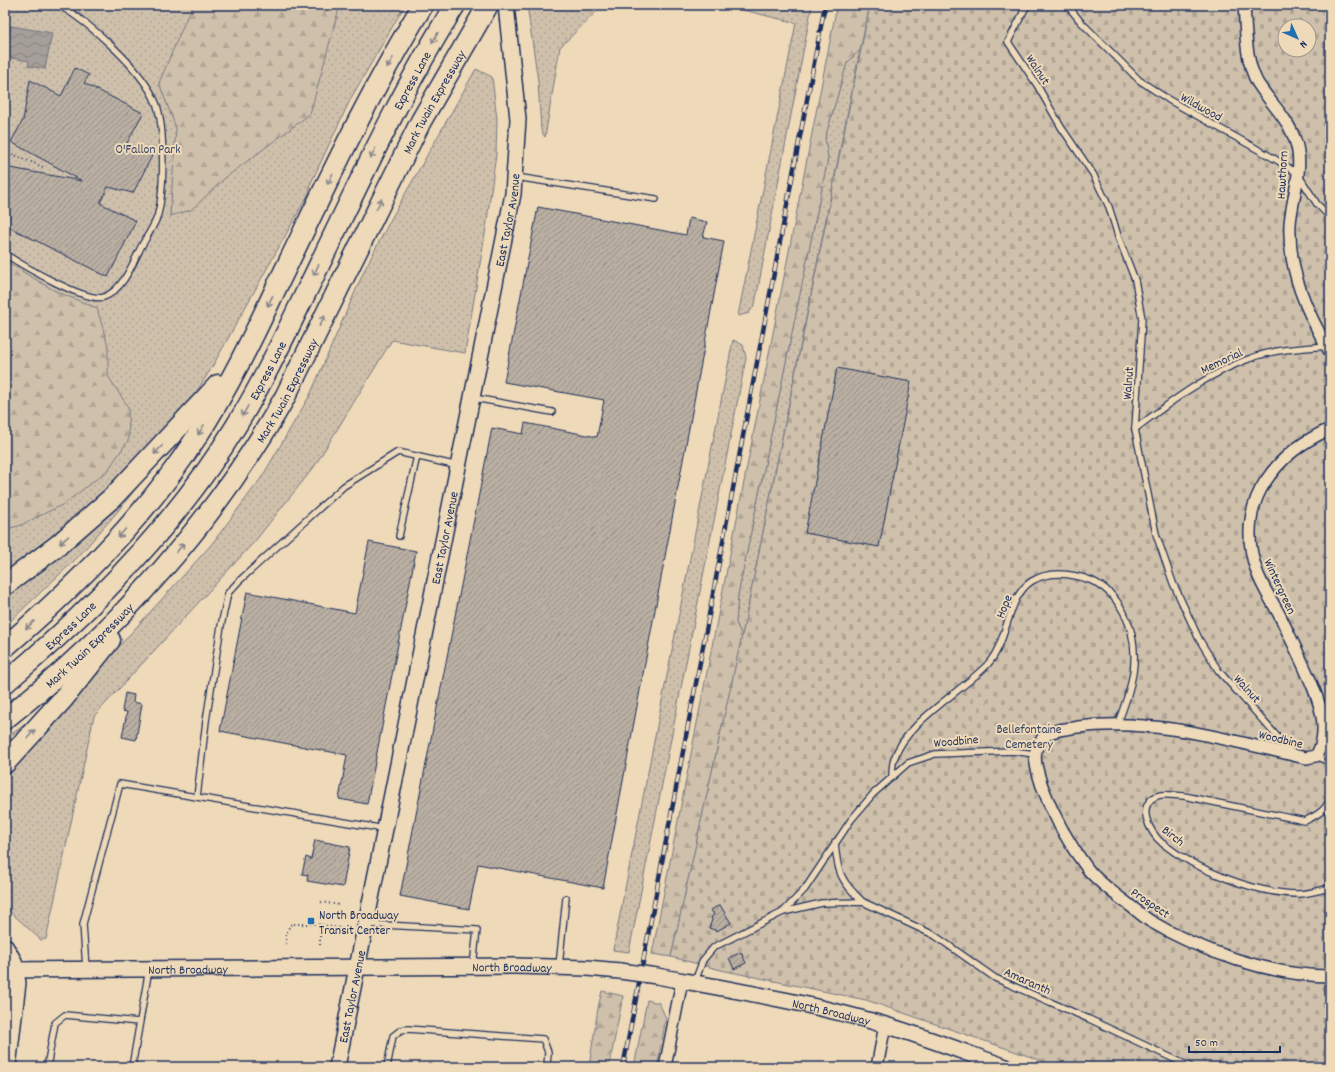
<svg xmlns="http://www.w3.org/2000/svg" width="1335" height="1072" viewBox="0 0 1335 1072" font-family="Dekko,sans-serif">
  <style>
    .green { fill: url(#green-dots); stroke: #757884 }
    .forest { fill: url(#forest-firs); stroke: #757884 }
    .cemetery { fill: url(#cemetery-stones); stroke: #757884; fill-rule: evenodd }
    .water { fill: url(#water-waves); stroke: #6e7281 }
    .building { fill: url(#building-hatch); stroke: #1b2f5e }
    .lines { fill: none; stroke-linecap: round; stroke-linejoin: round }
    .lane-casing { stroke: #1b2f5e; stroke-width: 8 }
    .street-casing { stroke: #1b2f5e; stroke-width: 14 }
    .secondary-casing { stroke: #1b2f5e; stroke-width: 18 }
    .highway-casing { stroke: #1b2f5e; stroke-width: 23 }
    .path { stroke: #1b2f5e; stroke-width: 2; stroke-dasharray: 1 3; stroke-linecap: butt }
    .lane { stroke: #eed9b8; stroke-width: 5.5 }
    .street { stroke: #eed9b8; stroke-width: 11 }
    .secondary { stroke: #eed9b8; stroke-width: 15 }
    .highway { stroke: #eed9b8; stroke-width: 20 }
    .rail-casing { stroke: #1b2f5e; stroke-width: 4.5 }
    .rail { stroke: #eed9b8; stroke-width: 3; stroke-dasharray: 9; stroke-linecap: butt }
    .secondary-bridge-casing { stroke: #1b2f5e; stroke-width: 18; stroke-linecap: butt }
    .secondary-bridge { stroke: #eed9b8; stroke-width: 15 }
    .oneway { stroke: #84848b }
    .poi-dot { fill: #1f6fb2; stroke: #eed9b8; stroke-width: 1.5 }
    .labels { text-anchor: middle; stroke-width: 4; stroke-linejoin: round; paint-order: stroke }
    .street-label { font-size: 13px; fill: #1b2f5e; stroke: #eed9b8 }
    .park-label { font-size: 13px; fill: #36456a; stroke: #eed9b8 }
    .poi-label { font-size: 13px; fill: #1b2f5e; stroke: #eed9b8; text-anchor: start }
  </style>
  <defs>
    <pattern id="green-dots" width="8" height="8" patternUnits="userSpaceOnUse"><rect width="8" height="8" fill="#cfc0ab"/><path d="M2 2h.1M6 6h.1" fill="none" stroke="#b1a596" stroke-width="1.8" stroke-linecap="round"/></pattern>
    <pattern id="forest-firs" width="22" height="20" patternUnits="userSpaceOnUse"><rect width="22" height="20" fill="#cfc0ab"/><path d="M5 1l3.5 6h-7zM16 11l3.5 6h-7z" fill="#b1a596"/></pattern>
    <pattern id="cemetery-stones" width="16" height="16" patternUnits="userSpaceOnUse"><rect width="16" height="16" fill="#cfc0ab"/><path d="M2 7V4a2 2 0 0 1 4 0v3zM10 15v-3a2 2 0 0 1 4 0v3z" fill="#b1a596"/></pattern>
    <pattern id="water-waves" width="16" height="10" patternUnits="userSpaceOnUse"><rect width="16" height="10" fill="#a69f99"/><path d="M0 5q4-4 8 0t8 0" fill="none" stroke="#868280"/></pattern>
    <pattern id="building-hatch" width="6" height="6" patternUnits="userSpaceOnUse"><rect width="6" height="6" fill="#baafa2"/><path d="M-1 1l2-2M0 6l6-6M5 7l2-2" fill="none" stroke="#968f87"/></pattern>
  </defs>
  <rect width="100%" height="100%" fill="#eed9b8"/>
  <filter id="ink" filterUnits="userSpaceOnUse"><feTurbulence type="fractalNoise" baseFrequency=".025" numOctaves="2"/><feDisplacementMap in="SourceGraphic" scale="8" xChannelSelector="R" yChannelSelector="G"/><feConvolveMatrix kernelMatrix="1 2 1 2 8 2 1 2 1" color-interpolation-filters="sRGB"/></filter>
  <g filter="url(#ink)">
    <g class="green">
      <polygon points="5,5 405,5 351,98 310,185 309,193 211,369 189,403 137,464 5,579"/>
      <polygon points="527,5 603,5 560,47 545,137 541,130 538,81"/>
      <polygon points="723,5 812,5 755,304 749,313 738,316 796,23"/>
      <polygon points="860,50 742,636 736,623 738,595 828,158 825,138 847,63"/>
      <polygon points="476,69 492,77 497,119 496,154 486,228 465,353 392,340 314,467 255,541 94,716 46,939 41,940 5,907 5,772 211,545 262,477 310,395 365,269 391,219"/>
      <polygon points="733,340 743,345 746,358 629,952 613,950"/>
      <polygon points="157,462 118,511 77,558 5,626 5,591"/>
      <polygon points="32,719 5,755 5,739"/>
    </g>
    <g class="forest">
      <polygon points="194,5 340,5 310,114 225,178 191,210 170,216 176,128 159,83 186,19"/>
      <polygon points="837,5 870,5 860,50 847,63 825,138 828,158 738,595 736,623 742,636 671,957 652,954"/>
      <polygon points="5,261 55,291 97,308 108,346 108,376 128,407 129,439 108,470 64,504 19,526 5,529"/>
      <polygon points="602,991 623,996 609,1067 589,1067 598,1008"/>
      <polygon points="647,1000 659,1003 666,1018 657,1067 634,1067"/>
    </g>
    <path class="cemetery" d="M870,5H1330V1067H1060L866,1000L721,970L671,957L742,636ZM1285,26H1309V50H1285Z"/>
    <polygon class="water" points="11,26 52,33 45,69 28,66 29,61 5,57"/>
    <g class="building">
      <polygon points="75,68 89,75 84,83 143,113 127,143 152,156 133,193 108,187 100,203 136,221 108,277 5,225 5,167 82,181 11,142 23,120 30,80 61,96"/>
      <polygon points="538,207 686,235 689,218 707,222 703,237 724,241 603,888 478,864 469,909 400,896 492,428 523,434 525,423 597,437 604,400 504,382"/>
      <polygon points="837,368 911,382 879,547 805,533"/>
      <polygon points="369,542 416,551 367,804 339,799 347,755 220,731 247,592 355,613"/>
      <polygon points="125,693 134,695 133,702 142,704 136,740 122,737 127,712 122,711"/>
      <polygon points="315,840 350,847 343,887 307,881 308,875 302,874 306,857 311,859"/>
      <polygon points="720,905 731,923 717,931 709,928 712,920 711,917 714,915 711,910"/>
      <polygon points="741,952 746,963 734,969 729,958"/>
    </g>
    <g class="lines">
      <g class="lane-casing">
        <g id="lane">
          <polyline points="1027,5 1008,42 1037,85 1061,127 1093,174 1109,207 1119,239 1135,280 1142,319 1135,429 1156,534 1173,583 1199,639 1218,670 1291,752"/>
          <polyline points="1067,5 1081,22 1139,80 1169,100 1275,159 1297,173 1317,204 1330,217"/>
          <polyline points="516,177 656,199"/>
          <path d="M5,254C22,265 86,303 104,297C123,290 133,263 141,247C146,238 152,229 156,220C165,197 165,125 156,103C143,70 90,23 59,5"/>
          <polyline points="474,398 552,412"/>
          <path d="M1135,429C1173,400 1211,371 1257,356C1279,349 1304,348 1327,346"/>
          <polyline points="399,536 417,456"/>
          <polyline points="1316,756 1330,762"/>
          <path d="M892,777C892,771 892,765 894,759C906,722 961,692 987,665C1009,642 1006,597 1032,581C1045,573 1062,573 1076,576C1121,584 1139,632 1133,673C1130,691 1124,708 1117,725"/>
          <polyline points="197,797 206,721 221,626 228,593 239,581 344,486 398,452 458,466"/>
          <path d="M1330,799C1325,811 1317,815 1305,821L1184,796C1175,796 1165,793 1157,796C1135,805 1150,833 1162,843C1196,870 1254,893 1297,894C1308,894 1320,890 1330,888"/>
          <path d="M835,842C837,872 841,882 863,902"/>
          <polyline points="783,912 822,903 863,902 934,935 995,978 1089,1019 1191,1067"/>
          <polyline points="366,924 477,930 473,966"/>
          <polyline points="559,966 566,898"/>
          <polyline points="86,968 83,924 120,784 385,829"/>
          <polyline points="695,981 703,960 714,947 783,912 805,889 851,820 873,794 908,763 935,754 1013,751 1034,754"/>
          <polyline points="47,1067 55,1023 65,1015 139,1022"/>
          <polyline points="132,1067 149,969"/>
          <polyline points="387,1067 393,1036 401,1030 408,1029 543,1039 548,1052 547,1067"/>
        </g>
      </g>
      <g class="street-casing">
        <g id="street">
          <path d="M1244,5C1246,30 1245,60 1257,82C1269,102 1288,118 1295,140C1305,166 1292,197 1290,224C1288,271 1307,313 1330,352"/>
          <path d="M1330,429C1303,441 1281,457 1265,482C1248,508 1246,540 1256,569C1261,586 1273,602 1281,618C1292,641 1303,663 1313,687C1322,709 1329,734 1316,756L1306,758C1232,741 1154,717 1078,727C1069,729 1055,729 1048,734C1028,747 1036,768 1042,786C1053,815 1068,843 1087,868C1095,879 1109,889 1120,898C1130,905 1140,914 1150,921C1200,951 1272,976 1330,976"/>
          <polyline points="665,1067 682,981"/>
          <polyline points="877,1067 885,1025"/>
        </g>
      </g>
      <g class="secondary-casing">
        <g id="secondary">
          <polyline points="5,946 14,961 18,983 8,1067"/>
          <path id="s1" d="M5,970L515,966L587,968L620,971"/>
          <path id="s2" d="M657,976C733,990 811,1003 885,1025C926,1037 966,1053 1006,1067"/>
          <path id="s3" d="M337,1067L513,194L518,119L506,5"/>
        </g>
      </g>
      <g class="highway-casing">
        <g id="highway">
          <polyline points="5,585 57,546 113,497 218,385"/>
          <path d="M5,647C76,586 145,517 196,438C228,389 253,337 278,284C324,190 368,94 423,5"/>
          <path id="s4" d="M5,683C93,609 176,525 236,426C265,379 288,329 312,280C357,187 400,93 455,5"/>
          <path id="s5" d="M5,719C117,631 215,521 285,397L421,121L488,5"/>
          <polyline points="5,763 63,699 110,640"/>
        </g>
      </g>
      <g class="path">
        <polyline points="5,151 43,167"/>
        <polyline points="321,902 339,905"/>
        <polyline points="320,913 337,915"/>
        <polyline points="320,924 320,945"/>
        <polyline points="286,944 287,932 290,925 292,924 316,924 350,930"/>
      </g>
      <use href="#lane" class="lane"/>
      <use href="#street" class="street"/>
      <use href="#secondary" class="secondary"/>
      <use href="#highway" class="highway"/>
      <g class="rail-casing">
        <polyline id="rail" points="623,1067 825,5"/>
      </g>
      <use href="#rail" class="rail"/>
      <g class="secondary-bridge-casing">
        <polyline id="secondary-bridge" points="620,971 657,976"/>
      </g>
      <use href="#secondary-bridge" class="secondary-bridge"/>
    </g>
    <defs><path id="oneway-shaft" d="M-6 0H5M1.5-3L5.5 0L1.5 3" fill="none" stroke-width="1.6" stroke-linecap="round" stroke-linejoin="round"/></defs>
    <g class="oneway">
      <use href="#oneway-shaft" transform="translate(435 38) rotate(119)"/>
      <use href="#oneway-shaft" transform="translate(390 63) rotate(119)"/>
      <use href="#oneway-shaft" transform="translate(373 153) rotate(116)"/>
      <use href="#oneway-shaft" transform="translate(330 179) rotate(116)"/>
      <use href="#oneway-shaft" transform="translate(379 204) rotate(-64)"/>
      <use href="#oneway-shaft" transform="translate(316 270) rotate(116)"/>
      <use href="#oneway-shaft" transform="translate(270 301) rotate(116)"/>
      <use href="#oneway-shaft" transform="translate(322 321) rotate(-64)"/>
      <use href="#oneway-shaft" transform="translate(245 411) rotate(120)"/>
      <use href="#oneway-shaft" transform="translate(201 430) rotate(122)"/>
      <use href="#oneway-shaft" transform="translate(158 450) rotate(134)"/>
      <use href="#oneway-shaft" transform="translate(122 533) rotate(131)"/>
      <use href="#oneway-shaft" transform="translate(64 540) rotate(139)"/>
      <use href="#oneway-shaft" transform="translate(180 548) rotate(-49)"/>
      <use href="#oneway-shaft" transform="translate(30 625) rotate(137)"/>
      <use href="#oneway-shaft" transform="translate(31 734) rotate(-48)"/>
    </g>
  </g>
  <rect class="poi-dot" x="307" y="917" width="8" height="8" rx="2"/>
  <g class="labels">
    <g class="street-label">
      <text transform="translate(1039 69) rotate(57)" y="5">Walnut</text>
      <text dy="5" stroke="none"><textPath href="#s4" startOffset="735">Express Lane</textPath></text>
      <text dy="5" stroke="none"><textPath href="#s5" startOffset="760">Mark Twain Expressway</textPath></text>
      <text transform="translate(1202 106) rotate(29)" y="5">Wildwood</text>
      <text transform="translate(1281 175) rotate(-87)" y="5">Hawthorn</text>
      <text dy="5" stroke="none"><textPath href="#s3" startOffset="864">East Taylor Avenue</textPath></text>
      <text transform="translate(1221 360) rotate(-25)" y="5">Memorial</text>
      <text dy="5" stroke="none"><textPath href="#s4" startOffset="411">Express Lane</textPath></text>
      <text transform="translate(1127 383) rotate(-86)" y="5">Walnut</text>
      <text dy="5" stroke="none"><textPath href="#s5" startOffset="436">Mark Twain Expressway</textPath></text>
      <text dy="5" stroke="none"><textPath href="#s3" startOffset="540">East Taylor Avenue</textPath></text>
      <text transform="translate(1281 586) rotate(65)" y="5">Wintergreen</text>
      <text transform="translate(1003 606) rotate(-68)" y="5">Hope</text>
      <text dy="5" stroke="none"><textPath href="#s4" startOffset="87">Express Lane</textPath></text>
      <text dy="5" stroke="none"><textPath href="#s5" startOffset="112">Mark Twain Expressway</textPath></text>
      <text transform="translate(1248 688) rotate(48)" y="5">Walnut</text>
      <text transform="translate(1281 738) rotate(13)" y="5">Woodbine</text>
      <text transform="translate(956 740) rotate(-5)" y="5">Woodbine</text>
      <text transform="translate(1174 835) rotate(39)" y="5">Birch</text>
      <text transform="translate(1151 902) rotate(34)" y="5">Prospect</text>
      <text dy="5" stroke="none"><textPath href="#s1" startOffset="507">North Broadway</textPath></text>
      <text dy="5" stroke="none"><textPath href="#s1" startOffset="183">North Broadway</textPath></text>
      <text transform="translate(1028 980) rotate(24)" y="5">Amaranth</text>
      <text dy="5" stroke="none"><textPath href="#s3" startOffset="72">East Taylor Avenue</textPath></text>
      <text dy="5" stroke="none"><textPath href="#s2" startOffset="178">North Broadway</textPath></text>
    </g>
    <g class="park-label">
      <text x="148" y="153">O'Fallon Park</text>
      <text x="1029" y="733">Bellefontaine<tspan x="1029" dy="15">Cemetery</tspan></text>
    </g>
    <g class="poi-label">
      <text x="319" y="919">North Broadway<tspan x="319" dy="15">Transit Center</tspan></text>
    </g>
  </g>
  <rect width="1335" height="1072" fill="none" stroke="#eed9b8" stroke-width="20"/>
  <rect x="10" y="10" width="1315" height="1052" fill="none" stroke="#1b2f5e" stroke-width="1.5" filter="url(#ink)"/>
  <g transform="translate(1297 38) rotate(135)"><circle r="19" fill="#eed9b8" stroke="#9a9594"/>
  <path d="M0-3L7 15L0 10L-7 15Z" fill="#1f6fb2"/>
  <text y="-6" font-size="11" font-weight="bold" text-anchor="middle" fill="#1b2f5e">N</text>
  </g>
  <path d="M1189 1046v6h91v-6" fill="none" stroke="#1b2f5e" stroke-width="2"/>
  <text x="1195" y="1046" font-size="12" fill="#1b2f5e" stroke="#eed9b8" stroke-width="3" paint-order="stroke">50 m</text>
</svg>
